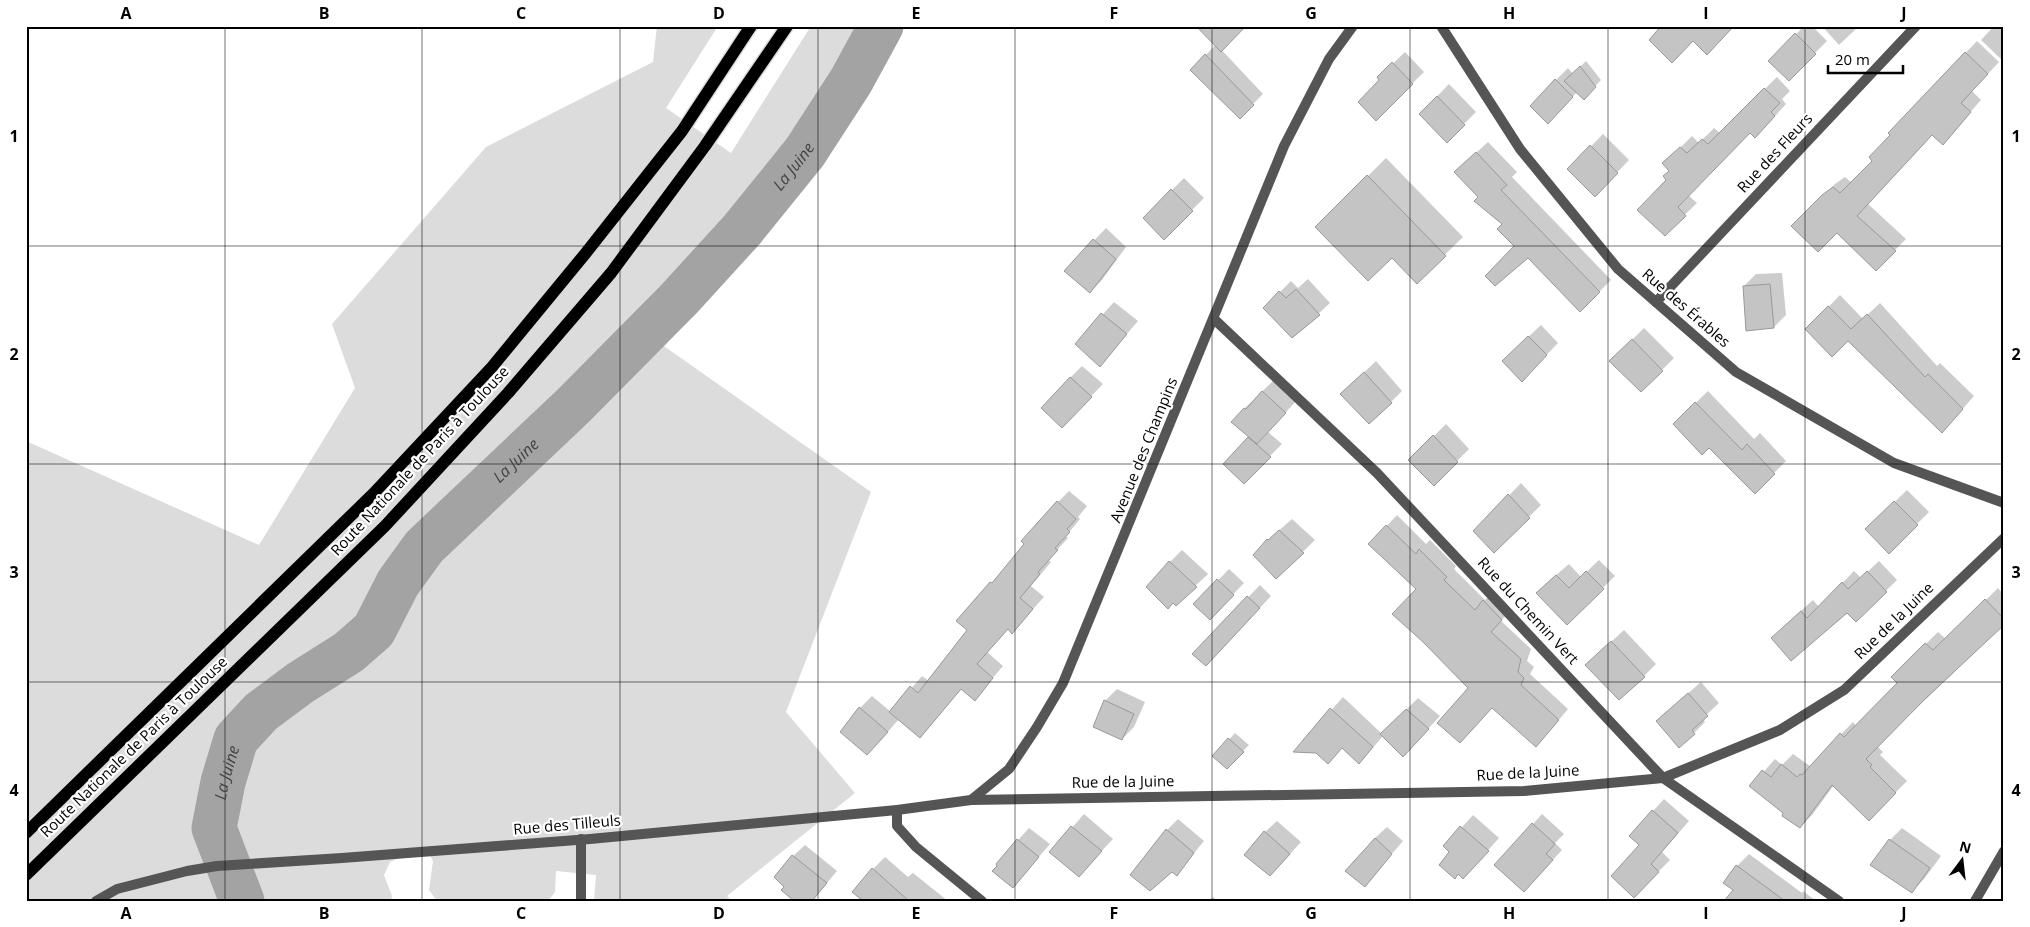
<svg xmlns="http://www.w3.org/2000/svg" width="2030" height="927" viewBox="0 0 2030 927" font-family="'Open Sans',sans-serif">
  <style>
    .green { fill: #dcdcdc }
    .shadow { fill: #0003 }
    .lines { fill: none; stroke-linecap: round; stroke-linejoin: round }
    .river { stroke: #a3a3a3; stroke-width: 45 }
    .building { fill: #c4c4c4; stroke: #999 }
    .primary-casing { stroke: #dbdbdb; stroke-width: 15 }
    .service { stroke: #555; stroke-width: 10 }
    .minor { stroke: #555; stroke-width: 10 }
    .primary { stroke: #000; stroke-width: 12 }
    .grid { fill: none; stroke: #000; stroke-width: 1; stroke-opacity: 0.55 }
    .labels { text-anchor: middle; stroke-width: 4.5; stroke-linejoin: round; paint-order: stroke }
    .street-label { font-size: 15px; fill: #000; stroke: #fff }
    .water-label { font-size: 16px; font-style: italic; fill: #444; stroke: #fff }
    .neatline { fill: none; stroke: #000; stroke-width: 2 }
    .grid-label { font-size: 16px; text-anchor: middle; font-weight: bold; fill: #000 }
  </style>
  <rect width="100%" height="100%" fill="#fff"/>
  <polygon class="green" points="657,26 718,26 666,108 731,153 811,26 901,26 789,193 661,344 871,492 786,712 855,793 727,896 732,901 594,901 596,875 556,871 555,892 548,901 437,901 429,890 433,861 429,853 414,851 390,862 384,875 392,896 391,901 26,901 26,441 259,545 355,388 332,324 486,147 653,62"/>
  <g class="shadow">
    <polygon points="1804,26 1812,26 1827,41 1789,79 1770,61"/>
    <polygon points="1822,26 1859,26 1839,45"/>
    <polygon points="1994,26 2004,26 2004,62 1981,40"/>
    <polygon points="1977,41 1999,62 1972,91 1981,100 1943,143 1933,134 1868,204 1906,239 1876,269 1837,231 1793,226 1835,184 1845,177 1852,183 1874,161 1892,135 1890,133"/>
    <polygon points="1216,44 1263,94 1240,117 1192,70"/>
    <polygon points="1405,52 1424,72 1376,119 1381,80 1379,77"/>
    <polygon points="1586,61 1601,80 1584,98 1577,92 1560,110 1556,80 1568,68 1573,74"/>
    <polygon points="1777,77 1790,91 1782,99 1786,104 1767,125 1750,131 1688,195 1697,203 1665,234 1668,180 1676,152 1692,136 1699,143 1714,128 1720,133"/>
    <polygon points="1449,84 1476,112 1447,141 1420,114"/>
    <polygon points="1603,134 1629,160 1607,183 1569,169"/>
    <polygon points="1488,142 1517,172 1512,177 1611,280 1580,311 1516,246 1504,224 1480,197 1467,161"/>
    <polygon points="1386,158 1463,237 1417,282 1392,256 1317,227"/>
    <polygon points="1184,178 1204,198 1164,238 1172,190"/>
    <polygon points="1106,228 1126,247 1102,280 1090,292 1066,270"/>
    <polygon points="1782,273 1786,315 1774,327 1744,286 1756,274"/>
    <polygon points="1308,279 1330,303 1293,337 1264,308 1291,281 1298,288"/>
    <polygon points="1840,295 1863,319 1880,303 1937,366 1940,363 1974,396 1953,420 1848,340 1807,329"/>
    <polygon points="1114,302 1138,321 1100,365 1076,344"/>
    <polygon points="1541,325 1558,343 1533,369 1503,361"/>
    <polygon points="1644,328 1674,358 1641,391 1611,361"/>
    <polygon points="1376,361 1402,391 1391,402 1353,383"/>
    <polygon points="1082,366 1103,384 1062,426 1070,378"/>
    <polygon points="1274,380 1297,400 1268,432 1282,444 1244,482 1225,464 1250,437 1245,408"/>
    <polygon points="1708,391 1754,439 1760,433 1786,461 1755,492 1709,446 1674,424"/>
    <polygon points="1446,424 1469,449 1434,484 1410,460"/>
    <polygon points="1521,483 1541,505 1494,551 1475,531"/>
    <polygon points="1907,490 1929,512 1889,552 1867,529"/>
    <polygon points="1069,491 1087,506 1078,517 1080,519 1066,536 1068,538 1048,560 1051,562 1031,586 1044,597 1012,632 1009,628 987,652 1003,666 975,699 962,688 920,736 899,719 879,742 860,708 872,696 891,712 922,676 929,681 968,630 957,620 1003,571 1058,502"/>
    <polygon points="1397,515 1426,544 1430,540 1456,566 1454,569 1485,600 1494,591 1511,609 1501,621 1531,649 1527,661 1534,667 1530,674 1568,709 1546,735 1469,688 1417,588 1370,544"/>
    <polygon points="1292,519 1315,540 1276,578 1268,540"/>
    <polygon points="1182,550 1208,574 1176,604 1170,562"/>
    <polygon points="1599,560 1615,576 1567,623 1549,581 1569,564 1581,577"/>
    <polygon points="1879,561 1897,580 1856,620 1847,611 1784,626 1813,600 1819,607 1854,571 1861,578"/>
    <polygon points="1229,569 1244,583 1221,607 1195,604"/>
    <polygon points="1260,585 1271,596 1218,653 1194,653"/>
    <polygon points="1998,588 2004,595 2004,624 1877,746 1883,752 1880,755 1907,781 1869,819 1834,785 1812,815 1800,827 1751,786 1775,759 1782,765 1793,754 1810,766 1853,722 1856,726 1899,683 1892,677 1938,632 1946,639"/>
    <polygon points="1624,630 1656,664 1644,676 1599,653"/>
    <polygon points="1701,682 1719,703 1703,718 1705,722 1694,733 1670,709"/>
    <polygon points="1117,689 1145,702 1134,727 1122,739 1105,701"/>
    <polygon points="1343,697 1382,734 1418,698 1440,716 1415,743 1383,736 1370,751 1342,747 1317,752 1295,751"/>
    <polygon points="1235,733 1249,745 1227,767 1214,756"/>
    <polygon points="1664,799 1689,821 1662,852 1670,860 1634,896 1641,845 1653,811"/>
    <polygon points="1084,814 1113,839 1079,875 1051,852"/>
    <polygon points="1542,814 1564,834 1555,843 1562,850 1534,881 1533,824"/>
    <polygon points="1473,815 1499,838 1474,866 1451,852 1445,846"/>
    <polygon points="1178,819 1204,841 1177,874 1167,830"/>
    <polygon points="1277,821 1301,842 1282,863 1265,832"/>
    <polygon points="1387,827 1403,841 1365,885 1375,838"/>
    <polygon points="1029,828 1050,844 1013,887 1018,840"/>
    <polygon points="1902,828 1941,856 1924,879 1912,891 1890,840"/>
    <polygon points="805,845 837,871 816,896 785,887 793,856"/>
    <polygon points="1749,854 1802,893 1803,891 1816,901 1734,901 1737,866"/>
    <polygon points="885,857 908,877 913,873 948,901 865,901 873,869"/>
    <polygon points="1213,897 1217,901 1209,901"/>
  </g>
  <g class="lines">
    <path class="river" id="s1" d="M242,901L214,828L223,782L236,739L261,712L300,683L349,652L374,630L398,583L424,547L573,406L679,299L742,230L805,152L851,81L881,26"/>
  </g>
  <g class="building">
    <polygon points="1196,26 1246,26 1221,52"/>
    <polygon points="1661,26 1734,26 1707,55 1693,41 1672,63 1649,40"/>
    <polygon points="1795,33 1816,54 1789,81 1768,61"/>
    <polygon points="1965,52 1988,74 1961,103 1971,112 1943,145 1932,135 1857,216 1896,251 1876,271 1837,233 1818,252 1791,226 1822,195 1833,187 1840,193 1872,161 1869,157 1890,135 1888,133"/>
    <polygon points="1205,54 1254,105 1240,119 1190,70"/>
    <polygon points="1392,62 1413,84 1376,121 1358,102 1379,80 1377,77"/>
    <polygon points="1580,66 1596,87 1584,100 1564,81"/>
    <polygon points="1555,79 1573,97 1548,124 1530,106"/>
    <polygon points="1764,88 1780,103 1771,112 1775,116 1755,138 1750,133 1678,207 1686,216 1665,236 1637,210 1666,180 1663,176 1669,171 1662,163 1680,147 1687,153 1702,139 1708,144"/>
    <polygon points="1437,96 1465,125 1447,143 1419,114"/>
    <polygon points="1590,145 1618,173 1595,197 1567,169"/>
    <polygon points="1476,152 1507,185 1501,190 1600,292 1580,312 1528,258 1495,286 1485,276 1514,246 1497,229 1502,224 1474,201 1478,197 1454,172"/>
    <polygon points="1367,175 1446,256 1417,284 1392,258 1368,281 1315,227"/>
    <polygon points="1171,189 1193,211 1164,240 1143,218"/>
    <polygon points="1093,239 1116,259 1090,293 1064,271"/>
    <polygon points="1770,284 1774,328 1746,331 1743,286"/>
    <polygon points="1296,289 1320,315 1292,338 1263,308 1279,291 1286,298"/>
    <polygon points="1828,306 1851,329 1867,314 1925,377 1928,374 1963,409 1942,433 1848,341 1832,357 1805,329"/>
    <polygon points="1101,313 1127,334 1100,367 1075,344"/>
    <polygon points="1528,336 1547,355 1522,382 1502,361"/>
    <polygon points="1632,339 1663,371 1641,392 1609,361"/>
    <polygon points="1364,372 1392,403 1369,424 1340,394"/>
    <polygon points="1070,377 1092,397 1062,428 1041,408"/>
    <polygon points="1262,391 1286,413 1257,444 1231,422 1244,408 1246,409"/>
    <polygon points="1695,402 1742,450 1747,444 1775,474 1755,494 1709,448 1702,455 1673,424"/>
    <polygon points="1433,435 1458,462 1434,486 1408,460"/>
    <polygon points="1248,437 1271,457 1244,484 1223,464"/>
    <polygon points="1508,494 1530,518 1494,553 1473,531"/>
    <polygon points="1057,501 1076,519 1067,529 1070,532 1055,548 1058,550 1038,572 1040,574 1020,598 1033,609 1012,634 1008,629 977,664 993,678 975,701 961,689 920,738 889,712 910,686 918,693 967,630 956,621 990,582 992,583 1024,544 1021,541"/>
    <polygon points="1894,501 1918,525 1889,554 1865,529"/>
    <polygon points="1386,525 1416,554 1419,549 1447,577 1444,580 1475,610 1483,600 1502,620 1491,632 1521,659 1518,672 1524,678 1521,685 1559,720 1536,747 1492,708 1460,743 1437,723 1468,688 1423,642 1392,614 1416,589 1368,544"/>
    <polygon points="1279,530 1304,553 1276,579 1253,555 1267,539 1268,540"/>
    <polygon points="1169,561 1197,587 1176,606 1173,603 1168,609 1146,587"/>
    <polygon points="1586,571 1604,589 1567,625 1536,593 1556,575 1569,588"/>
    <polygon points="1867,571 1887,592 1856,622 1847,613 1791,661 1771,638 1801,611 1807,618 1842,582 1848,589"/>
    <polygon points="1217,579 1234,595 1210,620 1193,604"/>
    <polygon points="1247,596 1260,608 1206,666 1192,654"/>
    <polygon points="1985,599 2004,619 2004,625 1924,700 1866,759 1872,765 1870,767 1896,793 1869,821 1832,785 1800,828 1782,816 1783,813 1749,786 1762,770 1771,777 1781,764 1797,777 1800,774 1802,775 1840,733 1844,737 1897,683 1891,677 1925,643 1933,650"/>
    <polygon points="1611,641 1645,677 1619,700 1585,665"/>
    <polygon points="1688,693 1708,716 1692,730 1695,734 1679,748 1656,721"/>
    <polygon points="1104,700 1134,714 1122,740 1093,727"/>
    <polygon points="859,707 888,732 867,755 840,732"/>
    <polygon points="1330,708 1373,747 1359,764 1342,748 1328,764 1316,753 1293,752"/>
    <polygon points="1406,709 1429,729 1403,757 1380,734"/>
    <polygon points="1228,738 1244,752 1227,769 1212,756"/>
    <polygon points="1652,810 1678,833 1651,864 1659,872 1634,898 1611,876 1639,845 1629,836"/>
    <polygon points="1532,823 1555,844 1546,854 1553,860 1524,892 1494,865"/>
    <polygon points="1071,826 1102,851 1079,877 1049,852"/>
    <polygon points="1460,826 1489,851 1463,879 1458,874 1455,879 1439,865 1449,852 1443,846"/>
    <polygon points="1166,829 1194,853 1177,876 1172,872 1150,891 1130,875"/>
    <polygon points="1264,831 1290,854 1270,876 1244,855"/>
    <polygon points="1375,838 1392,854 1365,887 1345,871"/>
    <polygon points="1017,839 1039,857 1013,888 992,871 997,866 996,864"/>
    <polygon points="1889,839 1930,868 1912,893 1870,865"/>
    <polygon points="792,855 827,883 812,901 794,901 781,890 784,887 774,877"/>
    <polygon points="1736,865 1785,901 1724,901 1733,890 1723,883"/>
    <polygon points="872,868 909,901 863,901 852,892"/>
  </g>
  <g class="lines">
    <g class="primary-casing">
      <g id="primary">
        <polyline points="26,833 374,493 492,367 585,254 682,131 751,26"/>
        <polyline points="26,875 385,526 508,393 611,273 705,146 787,26"/>
      </g>
    </g>
    <g class="service">
      <polyline points="581,839 581,901"/>
      <polyline points="1975,901 2004,851"/>
    </g>
    <g class="minor">
      <polyline points="1441,26 1520,149 1618,269 1736,372 1894,463 2004,503"/>
      <polyline points="1656,302 1916,26"/>
      <polyline points="1214,319 1377,473 1663,778 1839,901"/>
      <polyline points="971,800 1524,791 1663,778 1780,730 1844,690 2004,538"/>
      <polyline points="897,810 897,826 916,847 982,901"/>
      <polyline points="96,901 117,889 187,871 217,866 342,858 590,839 897,810 971,800 1009,769 1037,727 1063,683 1284,146 1329,59 1353,26"/>
    </g>
    <use href="#primary" class="primary"/>
  </g>
  <path class="grid" d="M225,26V901M422,26V901M620,26V901M818,26V901M1015,26V901M1212,26V901M1410,26V901M1608,26V901M1805,26V901M26,246H2004M26,464H2004M26,682H2004"/>
  <g class="labels">
    <g class="street-label">
      <text transform="translate(1775 153) rotate(-47)" y="5">Rue des Fleurs</text>
      <text transform="translate(1686 308) rotate(41)" y="5">Rue des Érables</text>
      <text transform="translate(1144 450) rotate(-68)" y="5">Avenue des Champins</text>
      <text transform="translate(420 461) rotate(-47)" y="5">Route Nationale de Paris à Toulouse</text>
      <text transform="translate(1528 611) rotate(47)" y="5">Rue du Chemin Vert</text>
      <text transform="translate(1894 621) rotate(-44)" y="5">Rue de la Juine</text>
      <text transform="translate(134 747) rotate(-44)" y="5">Route Nationale de Paris à Toulouse</text>
      <text transform="translate(1528 773) rotate(-3)" y="5">Rue de la Juine</text>
      <text transform="translate(1123 782) rotate(-1)" y="5">Rue de la Juine</text>
      <text transform="translate(567 825) rotate(-5)" y="5">Rue des Tilleuls</text>
    </g>
    <g class="water-label">
      <text dy="6" stroke="none"><textPath href="#s1" startOffset="975">La Juine</textPath></text>
      <text dy="6" stroke="none"><textPath href="#s1" startOffset="570">La Juine</textPath></text>
      <text dy="6" stroke="none"><textPath href="#s1" startOffset="135">La Juine</textPath></text>
    </g>
  </g>
  <rect width="2030" height="927" fill="none" stroke="#ffffff" stroke-width="55"/>
  <g transform="translate(1962 860) rotate(15)" stroke="#ffffff" stroke-width="4" paint-order="stroke">
  <path d="M0-4L9 19L0 12L-9 19Z" fill="#000000"/>
  <text y="-8" font-size="14" font-weight="bold" text-anchor="middle" fill="#000000">N</text>
  </g>
  <path d="M1828 65v8h75v-8" fill="none" stroke="#000000" stroke-width="2.5"/>
  <text x="1835" y="65" font-size="15" fill="#000000" stroke="#ffffff" stroke-width="4" paint-order="stroke">20 m</text>
  <rect x="28" y="28" width="1974" height="872" class="neatline"/>
  <g class="grid-label">
    <text x="126" y="19">A</text>
    <text x="324" y="19">B</text>
    <text x="521" y="19">C</text>
    <text x="719" y="19">D</text>
    <text x="916" y="19">E</text>
    <text x="1114" y="19">F</text>
    <text x="1311" y="19">G</text>
    <text x="1509" y="19">H</text>
    <text x="1706" y="19">I</text>
    <text x="1904" y="19">J</text>
    <text x="14" y="142">1</text>
    <text x="2016" y="142">1</text>
    <text x="14" y="360">2</text>
    <text x="2016" y="360">2</text>
    <text x="14" y="578">3</text>
    <text x="2016" y="578">3</text>
    <text x="14" y="796">4</text>
    <text x="2016" y="796">4</text>
    <text x="126" y="919">A</text>
    <text x="324" y="919">B</text>
    <text x="521" y="919">C</text>
    <text x="719" y="919">D</text>
    <text x="916" y="919">E</text>
    <text x="1114" y="919">F</text>
    <text x="1311" y="919">G</text>
    <text x="1509" y="919">H</text>
    <text x="1706" y="919">I</text>
    <text x="1904" y="919">J</text>
  </g>
</svg>
